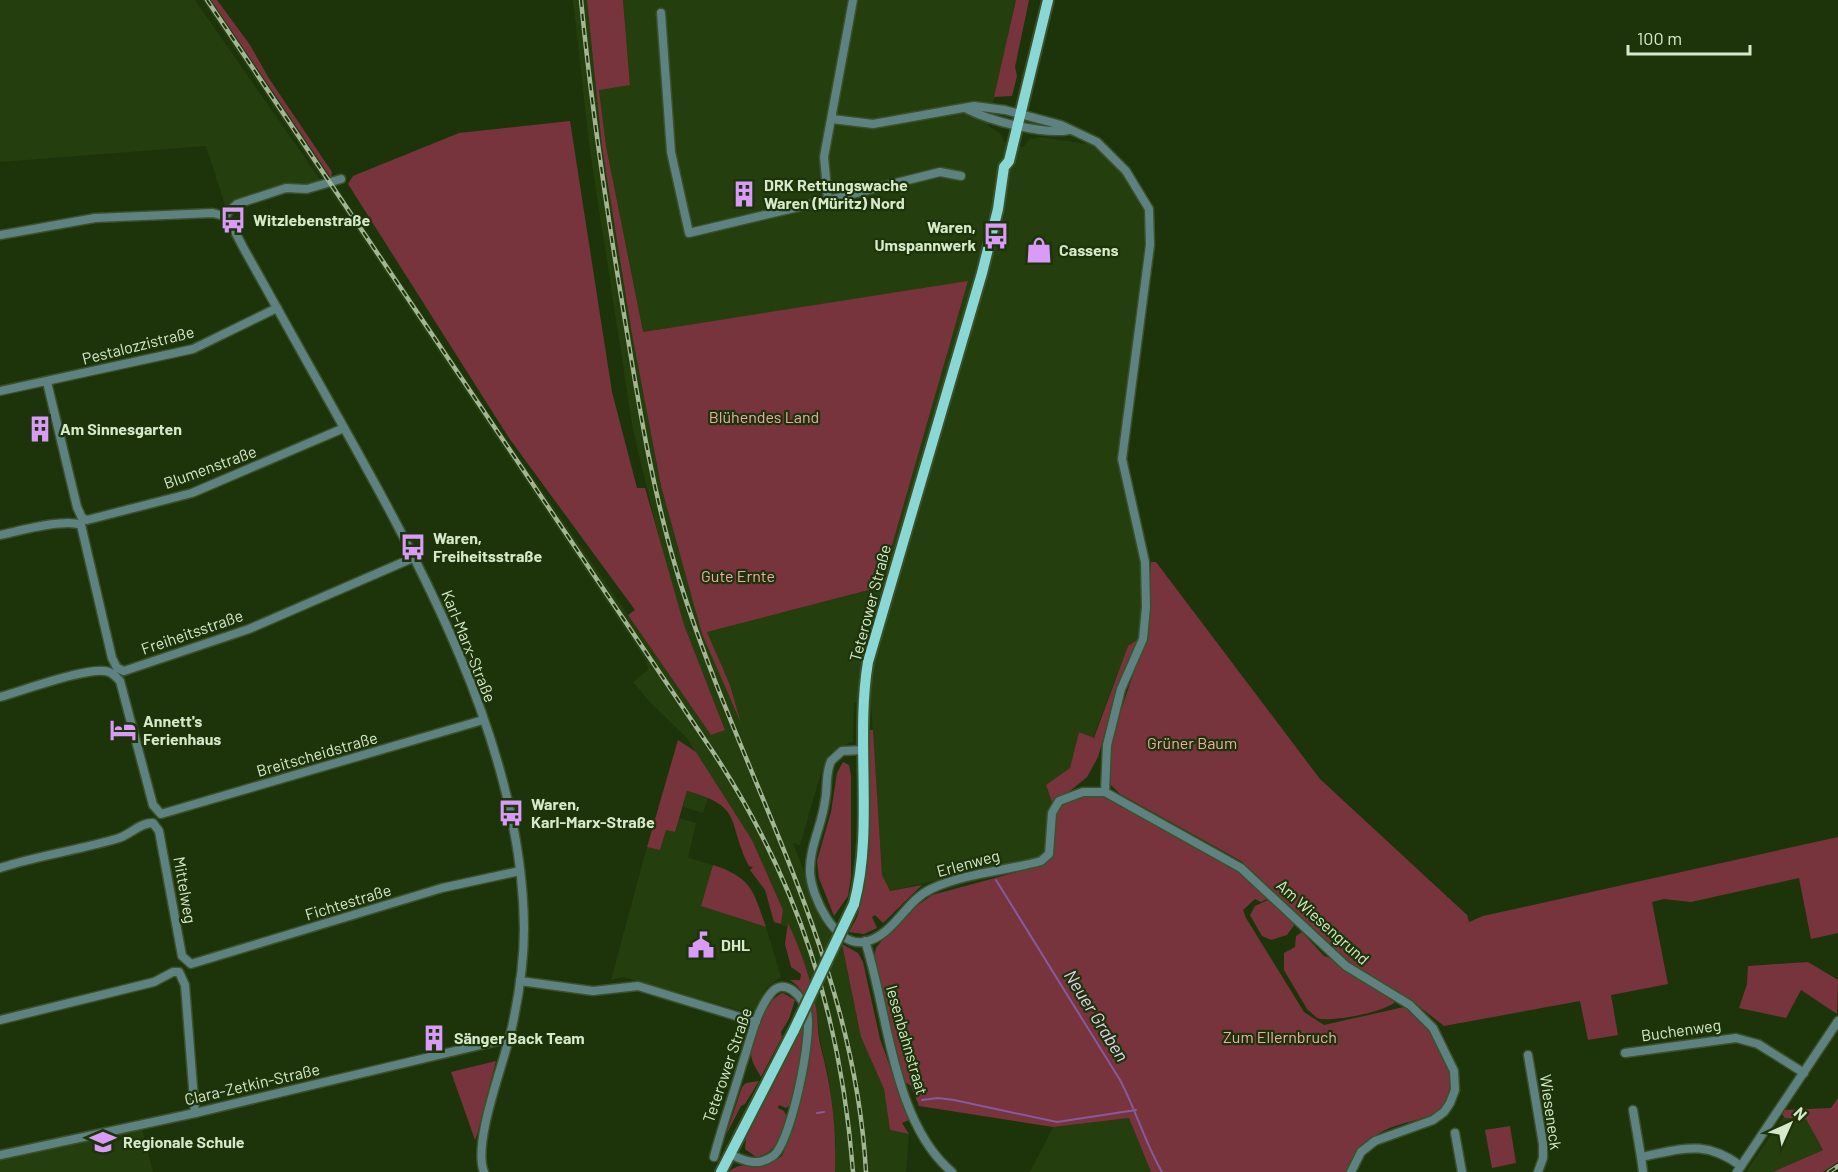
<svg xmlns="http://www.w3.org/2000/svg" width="1838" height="1172" viewBox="0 0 1838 1172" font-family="Barlow,sans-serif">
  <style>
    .built { fill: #253e0e }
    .green { fill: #77343d }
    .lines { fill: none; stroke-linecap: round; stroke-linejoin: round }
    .stream { stroke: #87599d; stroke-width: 2 }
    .minor-casing { stroke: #3b5129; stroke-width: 11 }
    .major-casing { stroke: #3b5129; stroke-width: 14 }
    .minor { stroke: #5e8281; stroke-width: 8 }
    .major { stroke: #8ad8d6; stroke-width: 10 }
    .rail-casing { stroke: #a2b695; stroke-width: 4.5 }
    .rail { stroke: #1d340a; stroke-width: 2; stroke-dasharray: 7; stroke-linecap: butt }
    .major-bridge-casing { stroke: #3b5129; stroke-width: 14; stroke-linecap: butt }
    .major-bridge { stroke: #8ad8d6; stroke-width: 10 }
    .labels { text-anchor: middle; stroke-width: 4.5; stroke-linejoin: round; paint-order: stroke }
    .poi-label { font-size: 16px; font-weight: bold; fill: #d6e9cb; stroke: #1d340a; text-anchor: start }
    .street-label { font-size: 16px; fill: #d6e9cb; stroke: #1d340a }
    .park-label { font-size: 16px; fill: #f2a9ae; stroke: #1d340a }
    .water-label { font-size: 18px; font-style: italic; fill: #e7cff5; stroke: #1d340a }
  </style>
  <rect width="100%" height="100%" fill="#1d340a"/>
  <g class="built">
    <polygon points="0,0 195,0 323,184 237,204 227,211 206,146 0,162"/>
    <polygon points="202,0 211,0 507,440 711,735 725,729 684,626 665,563 633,430 590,151 573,0 587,0 602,147 632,334 661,486 702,634 739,716 730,685 707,632 880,587 968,282 642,332 606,146 599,89 630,84 623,0 1016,0 988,126 1000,133 1004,142 1023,147 1030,139 1041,137 1086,144 1087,142 1117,165 1135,189 1148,215 1132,342 1132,364 1119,446 1120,473 1144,576 1140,638 1128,646 1093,738 1079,732 1070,768 1046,785 1053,805 1046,851 1041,857 889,891 882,875 871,703 854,703 853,741 830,753 823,766 800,845 793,843 826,928 842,944 861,1037 884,1089 890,1130 909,1134 906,1172 835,1172 836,1144 828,1074 821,1045 815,1003 800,950 788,924 786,927 781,924 783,910 752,840 686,737 649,701 633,682 648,670 647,662"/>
    <polygon points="687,791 708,798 703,813 683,807"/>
    <polygon points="679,818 696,823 688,858 713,865 701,906 766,927 781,977 766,988 753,1014 623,977 611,980 647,847 660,850 666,829 675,832"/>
    <polygon points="1784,1116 1806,1119 1823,1150 1773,1172 1746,1172"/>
    <polygon points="1129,1118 1151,1172 1030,1172 1053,1127"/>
    <polygon points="141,1125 153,1172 0,1172 0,1155"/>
  </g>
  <g class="green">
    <polygon points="211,0 217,0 250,45 268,77 332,172 331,178"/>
    <polygon points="587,0 623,0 630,85 599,90 606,146 643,332 968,281 880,587 707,632 730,685 741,723 702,634 661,486 632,334 602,147"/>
    <polygon points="1016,0 1029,0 1015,67 1017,76 1012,96 994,97"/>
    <polygon points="570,121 612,392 637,488 645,488 684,625 725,730 711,735 628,615 635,610 509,438 348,184 353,176 459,133"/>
    <polygon points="1151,562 1156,562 1320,779 1467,915 1469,922 1483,916 1838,837 1838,933 1811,939 1799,878 1691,902 1664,899 1652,902 1668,984 1611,995 1618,1035 1588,1040 1580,1001 1444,1026 1416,1004 1352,965 1241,861 1120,794 1111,785 1109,745 1146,637"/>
    <polygon points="1140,638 1118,687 1098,757 1087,777 1053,805 1046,785 1070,768 1079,732 1094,738 1128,646"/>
    <path d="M870,730H873L882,875L890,891L922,885L883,923L875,915L872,917L877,928L864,934L849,932C852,926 858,917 859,911C868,854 870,790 870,730Z"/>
    <path d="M678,740L696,752L752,840L783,910L781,924L774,922L765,890L750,870L753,867L749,866C726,821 745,807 687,791L675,832L666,830L660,850L647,847Z"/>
    <polygon points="843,762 849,765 851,776 851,877 848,896 834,916 819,878 817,861 831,812 837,773"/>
    <path d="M1084,795L1111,798L1239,872L1269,898L1261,902L1255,899L1243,910L1246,918L1304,1012L1324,1025L1404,1007C1423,1020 1435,1037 1444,1058C1475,1130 1404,1111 1373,1138C1363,1147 1356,1162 1348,1172H1151L1129,1118L1053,1127L919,1106L911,1086L905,1082L888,1024L874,958L876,948L883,939L911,910L932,895L1039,866C1069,854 1039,820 1061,803C1067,799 1078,798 1084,795Z"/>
    <path d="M713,865C752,878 753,890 766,927L701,906Z"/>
    <polygon points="1270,899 1295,924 1287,935 1271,940 1262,936 1250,915 1255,906"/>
    <path d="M788,923C800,948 809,975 815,1002C818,1016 817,1030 820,1044C831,1085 837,1129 835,1172H729C742,1158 762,1172 782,1156C793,1138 816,1036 812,1014C810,1002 801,987 790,980H800L801,974L791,967L785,944Z"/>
    <path d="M1302,932L1324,956L1331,958L1395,1002C1385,1012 1329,1023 1317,1018L1307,1009L1284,970V953L1295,947L1296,936Z"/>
    <polygon points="842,944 858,953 863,962 880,1039 909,1120 902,1123 909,1134 890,1130 884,1089 861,1037"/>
    <polygon points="1808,962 1838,980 1837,1014 1801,990 1786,1018 1739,1008 1747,984 1748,966"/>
    <path d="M783,993L795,1000L789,1019L781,1032L782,1037L761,1077C757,1070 752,1063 751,1055C748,1039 767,997 783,993Z"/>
    <path d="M804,1024V1053L790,1105L786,1108L779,1105L778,1108L784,1111L787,1117C782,1134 776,1154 756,1157L745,1149L746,1138Z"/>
    <polygon points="496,1061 477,1135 475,1140 451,1072"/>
    <polygon points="759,1081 745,1104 741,1106 726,1135 742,1087 746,1083"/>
    <polygon points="1838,1098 1838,1162 1823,1172 1773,1172 1823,1150 1806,1119 1785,1118 1782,1114 1784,1110 1831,1108"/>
    <polygon points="1510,1126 1516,1163 1492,1168 1485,1130"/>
  </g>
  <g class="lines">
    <g class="stream">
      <path d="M996,880L1120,1080C1136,1110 1145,1143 1162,1172"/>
      <polyline points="922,1100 938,1098 954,1100 1057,1122 1136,1110"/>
      <polyline points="817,1113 824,1112"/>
    </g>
    <g class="minor-casing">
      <g id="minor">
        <polyline points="661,13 671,152 689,233 828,200 824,157 853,0"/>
        <path d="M967,109C990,121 1044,135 1069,130"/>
        <polyline points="832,119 873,124 974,106 1005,110 1061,125 1097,142 1126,171 1149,209 1150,245 1122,459 1145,562 1146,607 1143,639 1121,689 1107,745 1105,792"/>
        <polyline points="828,200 940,172 961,176"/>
        <polyline points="224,216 237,204 286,188 307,189 341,179"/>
        <path d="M0,235L95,218L213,213L224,216C234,226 240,243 248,256C265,287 283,319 301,351C396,522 523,727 524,929C524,962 519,995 512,1027C505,1061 472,1142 484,1172"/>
        <polyline points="47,382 77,507 82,518 87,520 192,493 344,428"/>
        <polyline points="0,391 193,349 277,308"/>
        <path d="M0,535C19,531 65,518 81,525L112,658L117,668L124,671L249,629L415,557"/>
        <path d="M0,697C22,691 91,665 109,672C114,674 117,678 120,681L153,805L161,814L483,720"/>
        <path d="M863,750L842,751L831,761C825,774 828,787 825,801C822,825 809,848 810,872C811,896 835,947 864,942C894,936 905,901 931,889C965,873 1006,871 1041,861L1049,854L1052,813L1059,801L1083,792H1105L1241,868L1346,966L1410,1005L1433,1028L1454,1071L1455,1090L1450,1103L1444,1112L1433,1120L1375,1141L1361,1152L1351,1172"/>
        <path d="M0,868C39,855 80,850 119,838C131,834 141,822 153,823L159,831L182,956L191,964L442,888L520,871"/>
        <path d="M865,941C888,1010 892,1122 952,1172"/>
        <polyline points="520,981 593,991 638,986 756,1022"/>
        <polyline points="0,1020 154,982 173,972 179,972 185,985 195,1113"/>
        <polyline points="1625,1053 1736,1038 1758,1044 1804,1073"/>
        <polyline points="1528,1055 1543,1144 1543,1158 1538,1172"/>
        <polyline points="1633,1110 1641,1157"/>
        <polyline points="1455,1133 1462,1172"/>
        <polyline points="0,1155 195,1113 510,1038"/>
        <path d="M714,1157C722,1126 733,1096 742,1065C750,1042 755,1013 771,993C785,976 803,997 807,1012C813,1035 791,1143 773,1156C758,1167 744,1161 730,1154"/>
        <path d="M1643,1172L1641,1157C1683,1149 1704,1139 1741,1166"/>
        <polyline points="1737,1172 1838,1021"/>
      </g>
    </g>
    <g class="major-casing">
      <g id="major">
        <path d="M854,904C874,830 855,739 868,662L982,273L998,209L1004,167L1009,161L1048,0"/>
        <polyline points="721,1172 794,1030"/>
      </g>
    </g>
    <use href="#minor" class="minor"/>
    <use href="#major" class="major"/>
    <g class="rail-casing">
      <g id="rail">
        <path d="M207,0L713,752C799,882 841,1017 853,1172"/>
        <path d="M581,0C591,103 606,206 623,308C638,400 652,492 680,582C743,783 854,955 866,1172"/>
        <polyline points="1829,1172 1838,1166"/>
      </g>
    </g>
    <use href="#rail" class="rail"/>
    <g class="major-bridge-casing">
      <polyline id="major-bridge" points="794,1030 854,904"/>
    </g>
    <use href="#major-bridge" class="major-bridge"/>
  </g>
  <defs>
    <g id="building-bare" transform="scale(2.07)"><path d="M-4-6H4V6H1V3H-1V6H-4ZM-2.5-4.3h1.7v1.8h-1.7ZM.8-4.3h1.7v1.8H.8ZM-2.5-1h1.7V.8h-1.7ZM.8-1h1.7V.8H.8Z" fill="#d99af8" stroke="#1d340a" stroke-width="2.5" paint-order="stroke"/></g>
    <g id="bus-bare" transform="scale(2.07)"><path d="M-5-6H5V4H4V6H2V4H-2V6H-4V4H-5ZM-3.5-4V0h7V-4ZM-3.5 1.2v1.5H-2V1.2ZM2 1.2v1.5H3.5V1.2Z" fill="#d99af8" stroke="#1d340a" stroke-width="2.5" paint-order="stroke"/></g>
    <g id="shop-bare" transform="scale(2.07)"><path d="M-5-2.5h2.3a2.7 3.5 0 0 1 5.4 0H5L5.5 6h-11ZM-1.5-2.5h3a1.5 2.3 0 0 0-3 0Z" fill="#d99af8" stroke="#1d340a" stroke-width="2.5" paint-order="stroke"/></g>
    <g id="hotel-bare" transform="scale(2.07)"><path d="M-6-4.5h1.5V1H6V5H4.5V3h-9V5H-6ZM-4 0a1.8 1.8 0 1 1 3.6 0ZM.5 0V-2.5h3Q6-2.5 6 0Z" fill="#d99af8" stroke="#1d340a" stroke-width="2.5" paint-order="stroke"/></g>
    <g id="civic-bare" transform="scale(2.07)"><path d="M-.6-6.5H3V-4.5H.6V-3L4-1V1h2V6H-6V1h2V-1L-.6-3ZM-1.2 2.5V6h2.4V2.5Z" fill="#d99af8" stroke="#1d340a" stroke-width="2.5" paint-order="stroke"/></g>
    <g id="school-bare" transform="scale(2.07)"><path d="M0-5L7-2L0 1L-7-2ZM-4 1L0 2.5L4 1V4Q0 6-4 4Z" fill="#d99af8" stroke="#1d340a" stroke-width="2.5" paint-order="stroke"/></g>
  </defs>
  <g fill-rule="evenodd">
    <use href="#building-bare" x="744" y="194"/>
    <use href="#bus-bare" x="233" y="220"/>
    <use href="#bus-bare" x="996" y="236"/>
    <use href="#shop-bare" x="1039" y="250"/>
    <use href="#building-bare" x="40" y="429"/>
    <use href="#bus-bare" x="413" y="547"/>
    <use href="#hotel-bare" x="123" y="730"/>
    <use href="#bus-bare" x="511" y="813"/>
    <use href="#civic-bare" x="701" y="945"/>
    <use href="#building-bare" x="434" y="1038"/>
    <use href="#school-bare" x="103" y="1142"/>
  </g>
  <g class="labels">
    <g class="poi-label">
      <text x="764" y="191">DRK Rettungswache<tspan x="764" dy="18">Waren (Müritz) Nord</tspan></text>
      <text x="253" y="226">Witzlebenstraße</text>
      <text x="976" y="233" text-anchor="end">Waren,<tspan x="976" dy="18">Umspannwerk</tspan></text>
      <text x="1059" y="256">Cassens</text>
      <text x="60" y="435">Am Sinnesgarten</text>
      <text x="433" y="544">Waren,<tspan x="433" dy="18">Freiheitsstraße</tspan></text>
      <text x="143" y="727">Annett's<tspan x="143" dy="18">Ferienhaus</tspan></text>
      <text x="531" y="810">Waren,<tspan x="531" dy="18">Karl-Marx-Straße</tspan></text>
      <text x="721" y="951">DHL</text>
      <text x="454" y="1044">Sänger Back Team</text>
      <text x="123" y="1148">Regionale Schule</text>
    </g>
    <g class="street-label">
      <text transform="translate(138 345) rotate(-14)" y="6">Pestalozzistraße</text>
      <text transform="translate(210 467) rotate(-20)" y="6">Blumenstraße</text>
      <text transform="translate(870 603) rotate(-75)" y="6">Teterower Straße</text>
      <text transform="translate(192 632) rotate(-19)" y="6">Freiheitsstraße</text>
      <text transform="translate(469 646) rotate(68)" y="6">Karl-Marx-Straße</text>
      <text transform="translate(317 754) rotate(-16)" y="6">Breitscheidstraße</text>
      <text transform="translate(968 863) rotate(-15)" y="6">Erlenweg</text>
      <text transform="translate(185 890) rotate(80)" y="6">Mittelweg</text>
      <text transform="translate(348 902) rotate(-17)" y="6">Fichtestraße</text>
      <text transform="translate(1323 922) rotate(42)" y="6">Am Wiesengrund</text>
      <text transform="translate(1681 1030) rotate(-8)" y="6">Buchenweg</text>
      <text transform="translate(907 1040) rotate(74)" y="6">Iesenbahnstraat</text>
      <text transform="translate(727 1065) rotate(-71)" y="6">Teterower Straße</text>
      <text transform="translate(252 1084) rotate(-13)" y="6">Clara-Zetkin-Straße</text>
      <text transform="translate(1551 1112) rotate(82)" y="6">Wieseneck</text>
    </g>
    <g class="park-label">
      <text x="764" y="423">Blühendes Land</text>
      <text x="738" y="582">Gute Ernte</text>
      <text x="1192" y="749">Grüner Baum</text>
      <text x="1280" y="1043">Zum Ellernbruch</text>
    </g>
    <g class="water-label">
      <text transform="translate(1096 1016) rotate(58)" y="6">Neuer Graben</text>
    </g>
  </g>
  <g transform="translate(1790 1124) rotate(45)" stroke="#1d340a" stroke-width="4.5" paint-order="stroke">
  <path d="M0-4.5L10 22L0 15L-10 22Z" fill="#d6e9cb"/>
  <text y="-9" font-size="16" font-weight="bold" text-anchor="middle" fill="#d6e9cb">N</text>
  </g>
  <path d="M1628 45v9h122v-9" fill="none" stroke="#d6e9cb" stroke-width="3"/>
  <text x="1637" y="45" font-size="18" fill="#d6e9cb" stroke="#1d340a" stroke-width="4.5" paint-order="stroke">100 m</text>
</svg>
